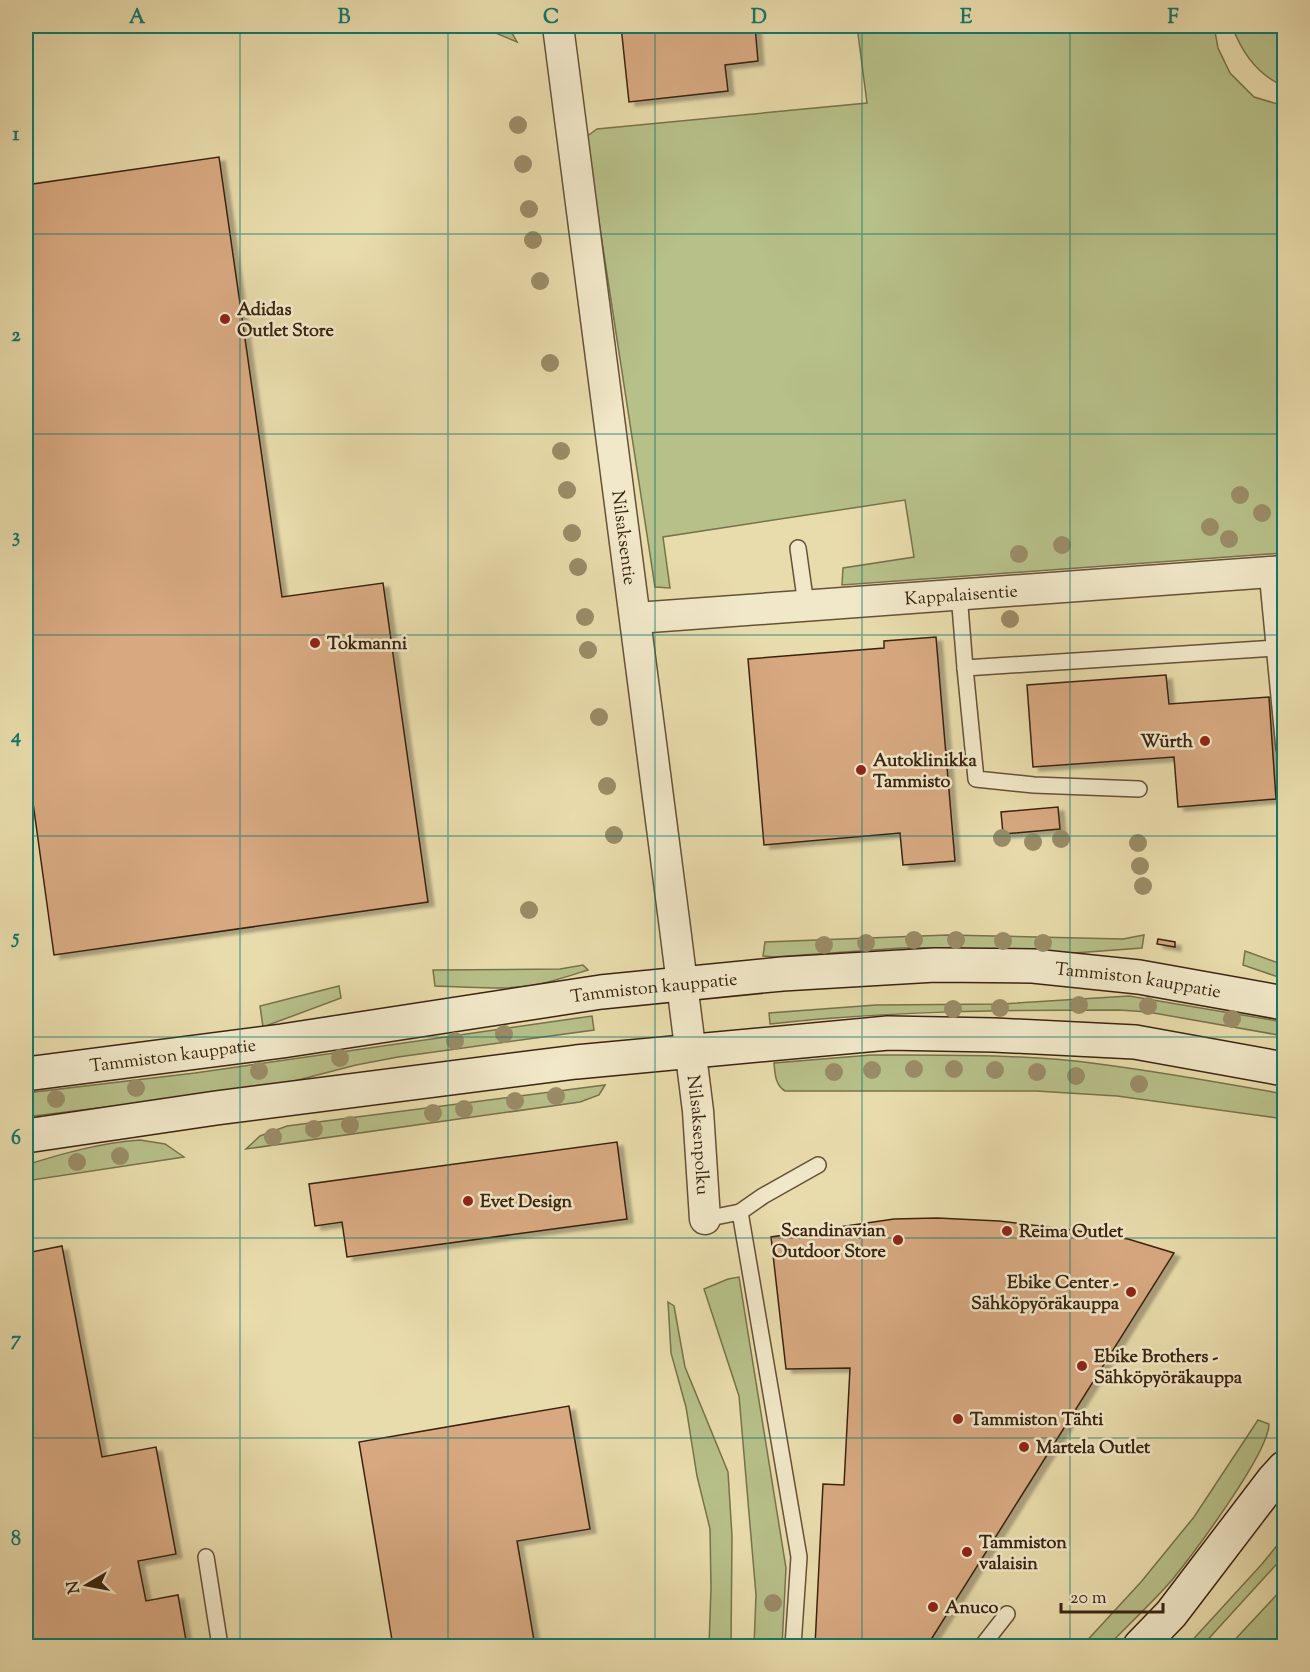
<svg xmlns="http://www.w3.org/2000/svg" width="1310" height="1672" viewBox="0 0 1310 1672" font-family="'Sorts Mill Goudy',serif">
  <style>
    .green { fill: #b7c089; stroke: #78724d; stroke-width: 1.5 }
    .building { fill: #d8a981; stroke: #3a2311; stroke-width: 1.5; filter: url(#shadow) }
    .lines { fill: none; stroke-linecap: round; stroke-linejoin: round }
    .lane-casing { stroke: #665138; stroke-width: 18 }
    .street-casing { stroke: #665138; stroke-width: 33 }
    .secondary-casing { stroke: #3a2311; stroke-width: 36 }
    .lane { stroke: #f1e8c9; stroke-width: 15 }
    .street { stroke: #f1e8c9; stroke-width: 30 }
    .secondary { stroke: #f1e8c9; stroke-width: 33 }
    .tree { fill: #9a8c67 }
    .grid { fill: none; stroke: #0f766e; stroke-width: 1.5; stroke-opacity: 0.55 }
    .poi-dot { fill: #8f2418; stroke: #f1e8c9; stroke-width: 2 }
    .labels { text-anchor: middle; stroke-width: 5; stroke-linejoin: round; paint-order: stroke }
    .poi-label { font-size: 18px; font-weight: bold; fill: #3a2311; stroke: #f1e8c9; text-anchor: start }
    .street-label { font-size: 18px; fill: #3a2311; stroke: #f1e8c9 }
    .neatline { fill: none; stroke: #0f766e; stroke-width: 2 }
    .grid-label { font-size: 20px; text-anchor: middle; font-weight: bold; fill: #0f766e }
  </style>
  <defs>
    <filter id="shadow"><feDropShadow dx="6" dy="4" stdDeviation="1.5" flood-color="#0004"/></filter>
  </defs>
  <rect width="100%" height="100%" fill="#e9dcac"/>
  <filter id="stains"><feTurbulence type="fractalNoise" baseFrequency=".00333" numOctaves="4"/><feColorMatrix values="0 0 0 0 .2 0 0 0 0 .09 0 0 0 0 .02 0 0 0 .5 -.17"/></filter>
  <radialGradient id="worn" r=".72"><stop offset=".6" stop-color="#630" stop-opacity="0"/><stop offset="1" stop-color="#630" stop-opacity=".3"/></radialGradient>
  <g class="green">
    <polygon points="479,26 508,26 517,42"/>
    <polygon points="857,26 1214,26 1218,48 1230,73 1254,97 1284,106 1284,553 842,585 843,568 914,557 905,500 663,537 670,588 655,587 586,137 597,129 867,103"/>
    <path d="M1232,26H1284V86C1257,75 1242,53 1232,26Z"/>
    <polygon points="947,935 1123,939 1144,935 1142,948 1074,953 959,948 901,948 775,957 763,956 765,942"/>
    <polygon points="1245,951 1284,965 1284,979 1243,965"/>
    <path d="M583,965L588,970C569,976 549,983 529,986C499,990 466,987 435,986L433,970L560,969Z"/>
    <polygon points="339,986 341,998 263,1027 260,1006"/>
    <path d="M1129,996L1284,1022V1036L1148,1012L1119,1010C1003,1010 885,1011 770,1024L769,1013L876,1005L1002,1004Z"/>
    <polygon points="592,1016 594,1030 398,1057 356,1065 275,1086 26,1117 26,1093 195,1073"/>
    <path d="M871,1055C947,1055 1024,1054 1099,1064C1161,1072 1223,1083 1284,1094V1119L1117,1096L1036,1091H785C775,1085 775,1073 774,1063Z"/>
    <polygon points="605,1085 599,1095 580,1102 246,1149 260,1136 287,1126"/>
    <path d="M140,1140L165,1144L184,1157L26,1181V1165C64,1153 100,1143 140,1140Z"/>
    <polygon points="739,1277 786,1568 782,1646 754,1646 756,1595 739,1396 704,1289 728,1279"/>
    <polygon points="668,1302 674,1306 685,1367 728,1472 732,1536 731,1646 709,1646 711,1588 710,1529 697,1476 686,1407 671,1353"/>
    <path d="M1258,1420L1269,1424C1269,1453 1193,1554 1172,1580C1152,1603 1129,1624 1108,1646H1082L1141,1582L1194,1517Z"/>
    <polygon points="1284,1537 1284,1556 1202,1646 1187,1646 1262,1564"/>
    <polygon points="1284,1587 1284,1646 1229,1646"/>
  </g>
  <g class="building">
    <polygon points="621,26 755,26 758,61 725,65 728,91 629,102"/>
    <polygon points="219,157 282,597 383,583 428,902 54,955 26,752 26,185"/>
    <polygon points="936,637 955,861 903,865 900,833 764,845 748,659 884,648 884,641"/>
    <polygon points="1166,675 1169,704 1269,697 1276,799 1178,807 1174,757 1033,767 1027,685"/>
    <polygon points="1058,807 1060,829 1003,834 1001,812"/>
    <polygon points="1158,939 1175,942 1175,947 1157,944"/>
    <polygon points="617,1142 627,1219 347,1257 342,1222 315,1226 309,1184"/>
    <polygon points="937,1218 999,1221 1072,1230 1128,1239 1174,1253 927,1646 815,1646 823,1484 844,1485 850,1368 786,1369 771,1237 894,1219"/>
    <polygon points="62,1246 102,1457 156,1447 176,1554 138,1561 146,1601 178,1595 187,1646 26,1646 26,1253"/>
    <polygon points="569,1406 590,1529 517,1541 535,1646 393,1646 359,1442"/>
  </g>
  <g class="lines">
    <g class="lane-casing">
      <g id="lane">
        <polyline points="798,548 806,605"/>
        <polyline points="1267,572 1284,749"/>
        <polyline points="959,594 965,668 1275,648"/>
        <polyline points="965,668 976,779 1034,785 1139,789"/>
        <polyline points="740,1212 799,1557 793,1646"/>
        <polyline points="705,1219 740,1212 763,1196 818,1165"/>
        <polyline points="206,1557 220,1646"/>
        <polyline points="982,1646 1007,1614"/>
      </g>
    </g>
    <g class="street-casing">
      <g id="street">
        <path id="s1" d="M558,26L675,928L698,1111L705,1219"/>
        <path id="s2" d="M636,618L1284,571"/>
      </g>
    </g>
    <g class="secondary-casing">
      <g id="secondary">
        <path id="s3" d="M26,1074L282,1041L601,992L782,974L935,965L1033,966L1139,977L1284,1003"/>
        <polyline points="26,1136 216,1108 576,1062 888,1033 994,1035 1135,1042 1284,1069"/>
        <polyline points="1140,1646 1171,1614 1274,1479 1284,1468"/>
      </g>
    </g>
    <use href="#lane" class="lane"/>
    <use href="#street" class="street"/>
    <use href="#secondary" class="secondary"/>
  </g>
  <g class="tree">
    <circle cx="518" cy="125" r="9"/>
    <circle cx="523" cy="164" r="9"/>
    <circle cx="529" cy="209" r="9"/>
    <circle cx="533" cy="240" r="9"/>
    <circle cx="540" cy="281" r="9"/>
    <circle cx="550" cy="363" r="9"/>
    <circle cx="561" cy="451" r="9"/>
    <circle cx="567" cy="490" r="9"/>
    <circle cx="1240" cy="495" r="9"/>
    <circle cx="1262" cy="513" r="9"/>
    <circle cx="1210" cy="527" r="9"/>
    <circle cx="572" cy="533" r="9"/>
    <circle cx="1229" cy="539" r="9"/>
    <circle cx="1062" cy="545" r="9"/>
    <circle cx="1019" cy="554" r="9"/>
    <circle cx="578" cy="567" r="9"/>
    <circle cx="585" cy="617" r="9"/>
    <circle cx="1010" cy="619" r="9"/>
    <circle cx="588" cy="650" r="9"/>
    <circle cx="599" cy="717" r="9"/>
    <circle cx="607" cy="786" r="9"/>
    <circle cx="614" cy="835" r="9"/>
    <circle cx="1002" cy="838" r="9"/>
    <circle cx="1061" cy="839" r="9"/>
    <circle cx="1033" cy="842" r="9"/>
    <circle cx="1138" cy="843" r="9"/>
    <circle cx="1140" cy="866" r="9"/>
    <circle cx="1143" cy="886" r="9"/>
    <circle cx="529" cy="910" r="9"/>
    <circle cx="914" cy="940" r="9"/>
    <circle cx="956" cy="940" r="9"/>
    <circle cx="1003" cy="941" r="9"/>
    <circle cx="866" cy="943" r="9"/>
    <circle cx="1043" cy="943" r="9"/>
    <circle cx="824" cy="945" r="9"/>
    <circle cx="1079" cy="1005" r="9"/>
    <circle cx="1148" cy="1006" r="9"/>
    <circle cx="1000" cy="1008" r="9"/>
    <circle cx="953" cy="1009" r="9"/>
    <circle cx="1232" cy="1019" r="9"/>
    <circle cx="504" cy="1034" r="9"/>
    <circle cx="455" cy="1041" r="9"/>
    <circle cx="340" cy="1058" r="9"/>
    <circle cx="914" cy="1069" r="9"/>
    <circle cx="954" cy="1069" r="9"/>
    <circle cx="872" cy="1070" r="9"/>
    <circle cx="995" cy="1070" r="9"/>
    <circle cx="259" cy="1071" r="9"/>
    <circle cx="834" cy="1072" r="9"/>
    <circle cx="1037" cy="1072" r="9"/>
    <circle cx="1076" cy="1076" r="9"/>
    <circle cx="1139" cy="1084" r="9"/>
    <circle cx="136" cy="1088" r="9"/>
    <circle cx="556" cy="1096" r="9"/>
    <circle cx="56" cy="1099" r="9"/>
    <circle cx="515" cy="1101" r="9"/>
    <circle cx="464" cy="1109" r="9"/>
    <circle cx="433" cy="1113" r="9"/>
    <circle cx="350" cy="1125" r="9"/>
    <circle cx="314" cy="1129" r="9"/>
    <circle cx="273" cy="1137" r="9"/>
    <circle cx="120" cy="1156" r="9"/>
    <circle cx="77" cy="1162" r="9"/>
    <circle cx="773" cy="1603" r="9"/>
  </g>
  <path class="grid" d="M240,26V1646M448,26V1646M655,26V1646M862,26V1646M1070,26V1646M26,234H1284M26,434H1284M26,635H1284M26,836H1284M26,1037H1284M26,1238H1284M26,1438H1284"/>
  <g class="poi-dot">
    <circle cx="225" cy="319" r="6"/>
    <circle cx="315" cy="643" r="6"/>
    <circle cx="1205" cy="741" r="6"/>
    <circle cx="861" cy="770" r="6"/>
    <circle cx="468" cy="1201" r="6"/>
    <circle cx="1007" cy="1231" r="6"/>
    <circle cx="898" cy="1240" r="6"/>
    <circle cx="1131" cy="1292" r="6"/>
    <circle cx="1082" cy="1366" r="6"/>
    <circle cx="958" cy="1419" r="6"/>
    <circle cx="1024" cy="1447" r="6"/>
    <circle cx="967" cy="1552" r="6"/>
    <circle cx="933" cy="1607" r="6"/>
  </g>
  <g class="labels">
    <g class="poi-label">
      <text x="237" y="315">Adidas<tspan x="237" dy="21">Outlet Store</tspan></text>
      <text x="327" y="649">Tokmanni</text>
      <text x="1193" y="747" text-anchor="end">Würth</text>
      <text x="873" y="766">Autoklinikka<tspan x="873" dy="21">Tammisto</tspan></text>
      <text x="480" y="1207">Evet Design</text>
      <text x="886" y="1236" text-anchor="end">Scandinavian<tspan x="886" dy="21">Outdoor Store</tspan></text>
      <text x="1019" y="1237">Reima Outlet</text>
      <text x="1119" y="1288" text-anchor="end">Ebike Center -<tspan x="1119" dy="21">Sähköpyöräkauppa</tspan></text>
      <text x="1094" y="1362">Ebike Brothers -<tspan x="1094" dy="21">Sähköpyöräkauppa</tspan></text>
      <text x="970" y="1425">Tammiston Tähti</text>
      <text x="1036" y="1453">Martela Outlet</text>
      <text x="979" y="1548">Tammiston<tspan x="979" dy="21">valaisin</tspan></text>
      <text x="945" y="1613">Anuco</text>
    </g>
    <g class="street-label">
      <text dy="6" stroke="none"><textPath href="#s1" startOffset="516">Nilsaksentie</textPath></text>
      <text dy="6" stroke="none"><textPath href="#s2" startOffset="326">Kappalaisentie</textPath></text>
      <text dy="6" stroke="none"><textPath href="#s3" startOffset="1120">Tammiston kauppatie</textPath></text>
      <text dy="6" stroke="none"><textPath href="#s3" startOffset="634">Tammiston kauppatie</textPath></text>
      <text dy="6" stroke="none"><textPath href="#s3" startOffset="148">Tammiston kauppatie</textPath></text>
      <text dy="6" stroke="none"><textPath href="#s1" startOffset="1118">Nilsaksenpolku</textPath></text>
    </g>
  </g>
  <rect width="1310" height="1672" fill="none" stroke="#e9dcac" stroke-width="66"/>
  <g transform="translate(87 1585) rotate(260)" stroke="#f1e8c9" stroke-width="4.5" paint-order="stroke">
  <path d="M0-4.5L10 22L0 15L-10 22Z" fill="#3a2311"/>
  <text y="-9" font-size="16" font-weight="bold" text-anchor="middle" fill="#3a2311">N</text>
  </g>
  <path d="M1061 1603v9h102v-9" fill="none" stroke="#3a2311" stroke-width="3"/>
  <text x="1070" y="1603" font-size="18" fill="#3a2311" stroke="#f1e8c9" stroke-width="4.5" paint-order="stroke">20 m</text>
  <rect x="33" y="33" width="1244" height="1606" class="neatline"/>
  <g class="grid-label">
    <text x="137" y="23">A</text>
    <text x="344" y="23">B</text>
    <text x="551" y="23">C</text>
    <text x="759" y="23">D</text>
    <text x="966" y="23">E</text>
    <text x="1173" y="23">F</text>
    <text x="16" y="140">1</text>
    <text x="16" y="341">2</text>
    <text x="16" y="542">3</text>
    <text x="16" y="742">4</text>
    <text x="16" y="943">5</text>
    <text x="16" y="1144">6</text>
    <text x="16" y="1345">7</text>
    <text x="16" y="1545">8</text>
  </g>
  <rect width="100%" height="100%" filter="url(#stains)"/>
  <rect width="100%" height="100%" fill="url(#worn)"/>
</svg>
